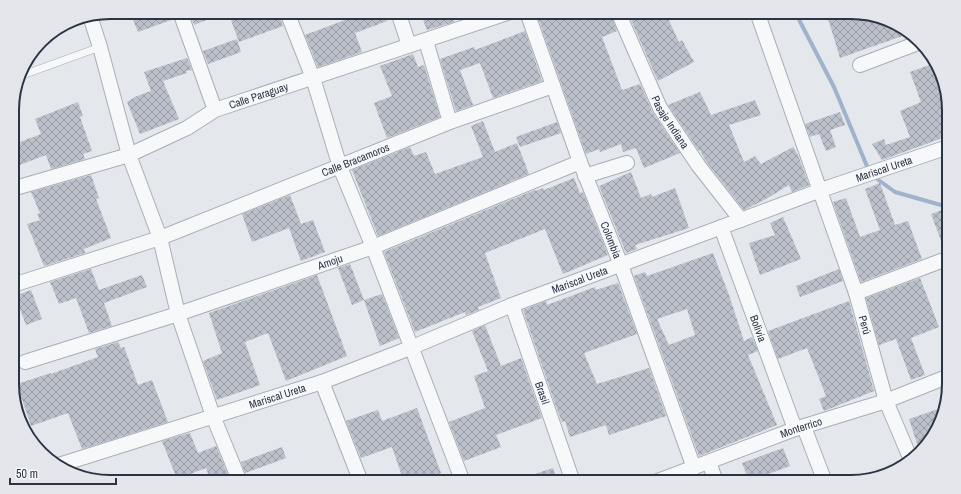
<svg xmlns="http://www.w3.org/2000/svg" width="961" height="494" viewBox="0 0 961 494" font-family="'Archivo Narrow',sans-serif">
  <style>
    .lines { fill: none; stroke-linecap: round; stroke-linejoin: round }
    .stream { stroke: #9fb4cc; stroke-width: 4 }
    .building { fill: url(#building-cross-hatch); fill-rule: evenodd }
    .service-casing { stroke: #a9aeb7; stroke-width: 8 }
    .minor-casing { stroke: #a9aeb7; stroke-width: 16 }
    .service { stroke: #f7f8fa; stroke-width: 7 }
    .minor { stroke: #f7f8fa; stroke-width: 14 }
    .labels { text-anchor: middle; stroke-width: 4; stroke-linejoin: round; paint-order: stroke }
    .street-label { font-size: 11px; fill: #2b3445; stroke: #f4f6f9 }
    .rim { fill: none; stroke: #2b3445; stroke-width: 2 }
  </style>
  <defs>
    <pattern id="building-cross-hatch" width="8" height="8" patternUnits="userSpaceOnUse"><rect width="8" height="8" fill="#bbc0ca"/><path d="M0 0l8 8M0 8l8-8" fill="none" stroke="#989da6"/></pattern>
  </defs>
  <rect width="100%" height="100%" fill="#e4e7ec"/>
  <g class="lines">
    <g class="stream">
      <polyline points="795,12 834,87 869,171"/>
      <polyline points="873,176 895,192 948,207"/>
    </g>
  </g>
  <g class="building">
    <polygon points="130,12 172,12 174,19 138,32"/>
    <polygon points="189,12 224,12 224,13 194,25"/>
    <polygon points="228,12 269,12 270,17 279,14 283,26 239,42"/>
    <polygon points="342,12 383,12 387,21 355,33 362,52 318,67 305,35 345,20"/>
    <polygon points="420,12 450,12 454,22 427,30"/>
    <polygon points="536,12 610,12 617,31 602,37 622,90 640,84 653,113 680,153 644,168 636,148 623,152 621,144 600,152 599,149 586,154"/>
    <polygon points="665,12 679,42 682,40 694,62 658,81 628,13"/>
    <polygon points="826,12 851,12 894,22 908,34 840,58"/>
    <polygon points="525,31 542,81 493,98 480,63 460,70 473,105 456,111 440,59 474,47 475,50"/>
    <polygon points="237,39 241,52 208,64 203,51"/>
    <polygon points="413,54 418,67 424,65 440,117 387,138 374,103 392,96 380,66"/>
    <polygon points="187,58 192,70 186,71 187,73 163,81 179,119 140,134 127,102 137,96 151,91 144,72"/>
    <polygon points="935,63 948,98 948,136 882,160 872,144 884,139 886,145 910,137 900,111 921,102 910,72"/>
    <polygon points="700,92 711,115 755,100 761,115 729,125 744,162 755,156 761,164 793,147 798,155 809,185 792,192 789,185 766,199 744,210 705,160 700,150 699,151 668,105"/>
    <polygon points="78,102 83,116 80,117 92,151 83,154 85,159 51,169 46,155 12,168 12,145 41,134 35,119"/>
    <polygon points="840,112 845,125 830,130 836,147 826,151 819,134 810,137 805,124"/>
    <polygon points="483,121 495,152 517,143 529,174 378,236 352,170 410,147 414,156 426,152 435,174 483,157 471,126"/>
    <polygon points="557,122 561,133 520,147 516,137"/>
    <polygon points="631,172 641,198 651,194 652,197 675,188 689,228 635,245 637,249 626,253 599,186"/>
    <polygon points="91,175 99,198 96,199 111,238 84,249 85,253 44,266 27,224 40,220 37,214 40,213 31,192"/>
    <polygon points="574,178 580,193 583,192 608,255 563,274 545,229 485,253 501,298 478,307 479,310 466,315 465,312 415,332 384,252 535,190 536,191 543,188 544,190"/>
    <polygon points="880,183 895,225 908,221 922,259 861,282 833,202 846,198 860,237 880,230 865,189"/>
    <polygon points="290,195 301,224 313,220 325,252 301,261 289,228 252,242 242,214"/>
    <polygon points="945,209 949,219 949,250 945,251 931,214"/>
    <polygon points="783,217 801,259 760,275 749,243 775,235 770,223"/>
    <path d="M713,253L729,295L744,341L752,337L758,351L748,355L777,425L699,456L634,276L645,272L647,276ZM687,309L695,335L669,345L657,319Z"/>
    <polygon points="350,264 364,300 352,305 338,268"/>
    <polygon points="91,269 99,290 142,275 147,287 104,303 112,326 89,333 76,298 59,304 50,282"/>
    <polygon points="839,269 843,281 800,297 796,286"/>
    <polygon points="317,275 347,356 286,381 268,333 245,342 260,385 217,400 203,361 222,353 209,313"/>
    <polygon points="920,278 939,327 911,338 925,375 911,380 896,339 879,345 866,298"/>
    <polygon points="618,283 637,334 584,353 597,384 649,368 666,416 609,435 606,425 570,437 565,421 562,422 558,412 523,310 546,301 547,305 595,287 596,290"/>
    <polygon points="31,290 42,319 26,325 15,296"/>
    <polygon points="382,294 399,338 380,346 364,300"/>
    <polygon points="849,301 874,391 824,411 819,399 826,396 807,348 778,359 768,331"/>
    <polygon points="485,325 501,366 521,358 542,418 496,435 501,447 464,461 449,422 485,408 474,376 488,371 472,331"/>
    <polygon points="118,342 121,348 124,347 138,385 152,380 168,422 82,449 68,413 31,426 17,384 51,373 51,374 98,357 95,349"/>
    <polygon points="944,407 939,427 919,450 909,419"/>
    <polygon points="417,408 441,473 417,482 404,482 392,447 361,458 346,421 378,410 382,421"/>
    <polygon points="190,433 198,453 216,446 231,482 211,482 206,468 177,479 162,441"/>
    <polygon points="282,447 286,458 245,473 241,462"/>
    <polygon points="783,448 790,466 749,481 742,463"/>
    <polygon points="553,468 558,482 518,482 517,480"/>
  </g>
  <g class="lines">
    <g class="service-casing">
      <polyline id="service" points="20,76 100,47"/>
    </g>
    <g class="minor-casing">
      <g id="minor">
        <polyline points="180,12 215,110"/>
        <polyline points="287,12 313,78 340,167 373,247 463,482"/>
        <polyline points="398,12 409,45"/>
        <path id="s1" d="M527,12L580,162L621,265L694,468"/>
        <path id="s2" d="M618,12L660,108L698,165L741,220"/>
        <path id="s3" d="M757,12L856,293L886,401L911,460"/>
        <polyline points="426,41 450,122"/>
        <polyline points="860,65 918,43"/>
        <polyline points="585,176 627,163"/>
        <path id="s4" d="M12,189L129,155L187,128L215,110L510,12"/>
        <path id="s5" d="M721,227L795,429"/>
        <polyline points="13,285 160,238 129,155 100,47 90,16"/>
        <polyline points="856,293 949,258"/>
        <path id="s6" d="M512,305L573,482"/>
        <path id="s7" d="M25,362L178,314L160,238L450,122L553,86"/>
        <polyline points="322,382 361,482"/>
        <polyline points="804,427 825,482"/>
        <polyline points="709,462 716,482"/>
        <path id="s8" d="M59,465L322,382L410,348L512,305L821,190L948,147"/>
        <path id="s9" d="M240,482L213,416L178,314L373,247L580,162"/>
        <path id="s10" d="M655,482L795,429L886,401L949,376"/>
      </g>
    </g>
    <use href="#service" class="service"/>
    <use href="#minor" class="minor"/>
  </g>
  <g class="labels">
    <g class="street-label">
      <text dy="4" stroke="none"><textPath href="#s4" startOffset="265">Calle Paraguay</textPath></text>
      <text dy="4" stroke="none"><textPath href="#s2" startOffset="122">Pasaje Indiana</textPath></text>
      <text dy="4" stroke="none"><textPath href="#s7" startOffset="449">Calle Bracamoros</textPath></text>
      <text dy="4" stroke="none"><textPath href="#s8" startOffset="877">Mariscal Ureta</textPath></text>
      <text dy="4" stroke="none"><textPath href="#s1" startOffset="243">Colombia</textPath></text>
      <text dy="4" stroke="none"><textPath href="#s9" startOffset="340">Amoju</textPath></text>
      <text dy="4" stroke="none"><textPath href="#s8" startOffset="553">Mariscal Ureta</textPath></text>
      <text dy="4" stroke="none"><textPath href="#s3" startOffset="331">Perú</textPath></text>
      <text dy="4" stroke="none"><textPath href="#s5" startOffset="108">Bolivia</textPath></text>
      <text dy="4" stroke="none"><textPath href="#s6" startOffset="93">Brasil</textPath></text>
      <text dy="4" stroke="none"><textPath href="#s8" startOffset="229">Mariscal Ureta</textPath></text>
      <text dy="4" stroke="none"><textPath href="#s10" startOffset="156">Monterrico</textPath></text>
    </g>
  </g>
  <path d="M0 0H961V494H0ZM110 19H851A91 91 0 0 1 942 110V384A91 91 0 0 1 851 475H110A91 91 0 0 1 19 384V110A91 91 0 0 1 110 19Z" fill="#e4e6eb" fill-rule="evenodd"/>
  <path class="rim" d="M110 19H851A91 91 0 0 1 942 110V384A91 91 0 0 1 851 475H110A91 91 0 0 1 19 384V110A91 91 0 0 1 110 19Z"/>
  <path d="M10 478v6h106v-6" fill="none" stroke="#2b3445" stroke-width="2"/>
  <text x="16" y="478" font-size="12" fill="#2b3445" stroke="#f4f6f9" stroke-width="3" paint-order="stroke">50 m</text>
</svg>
